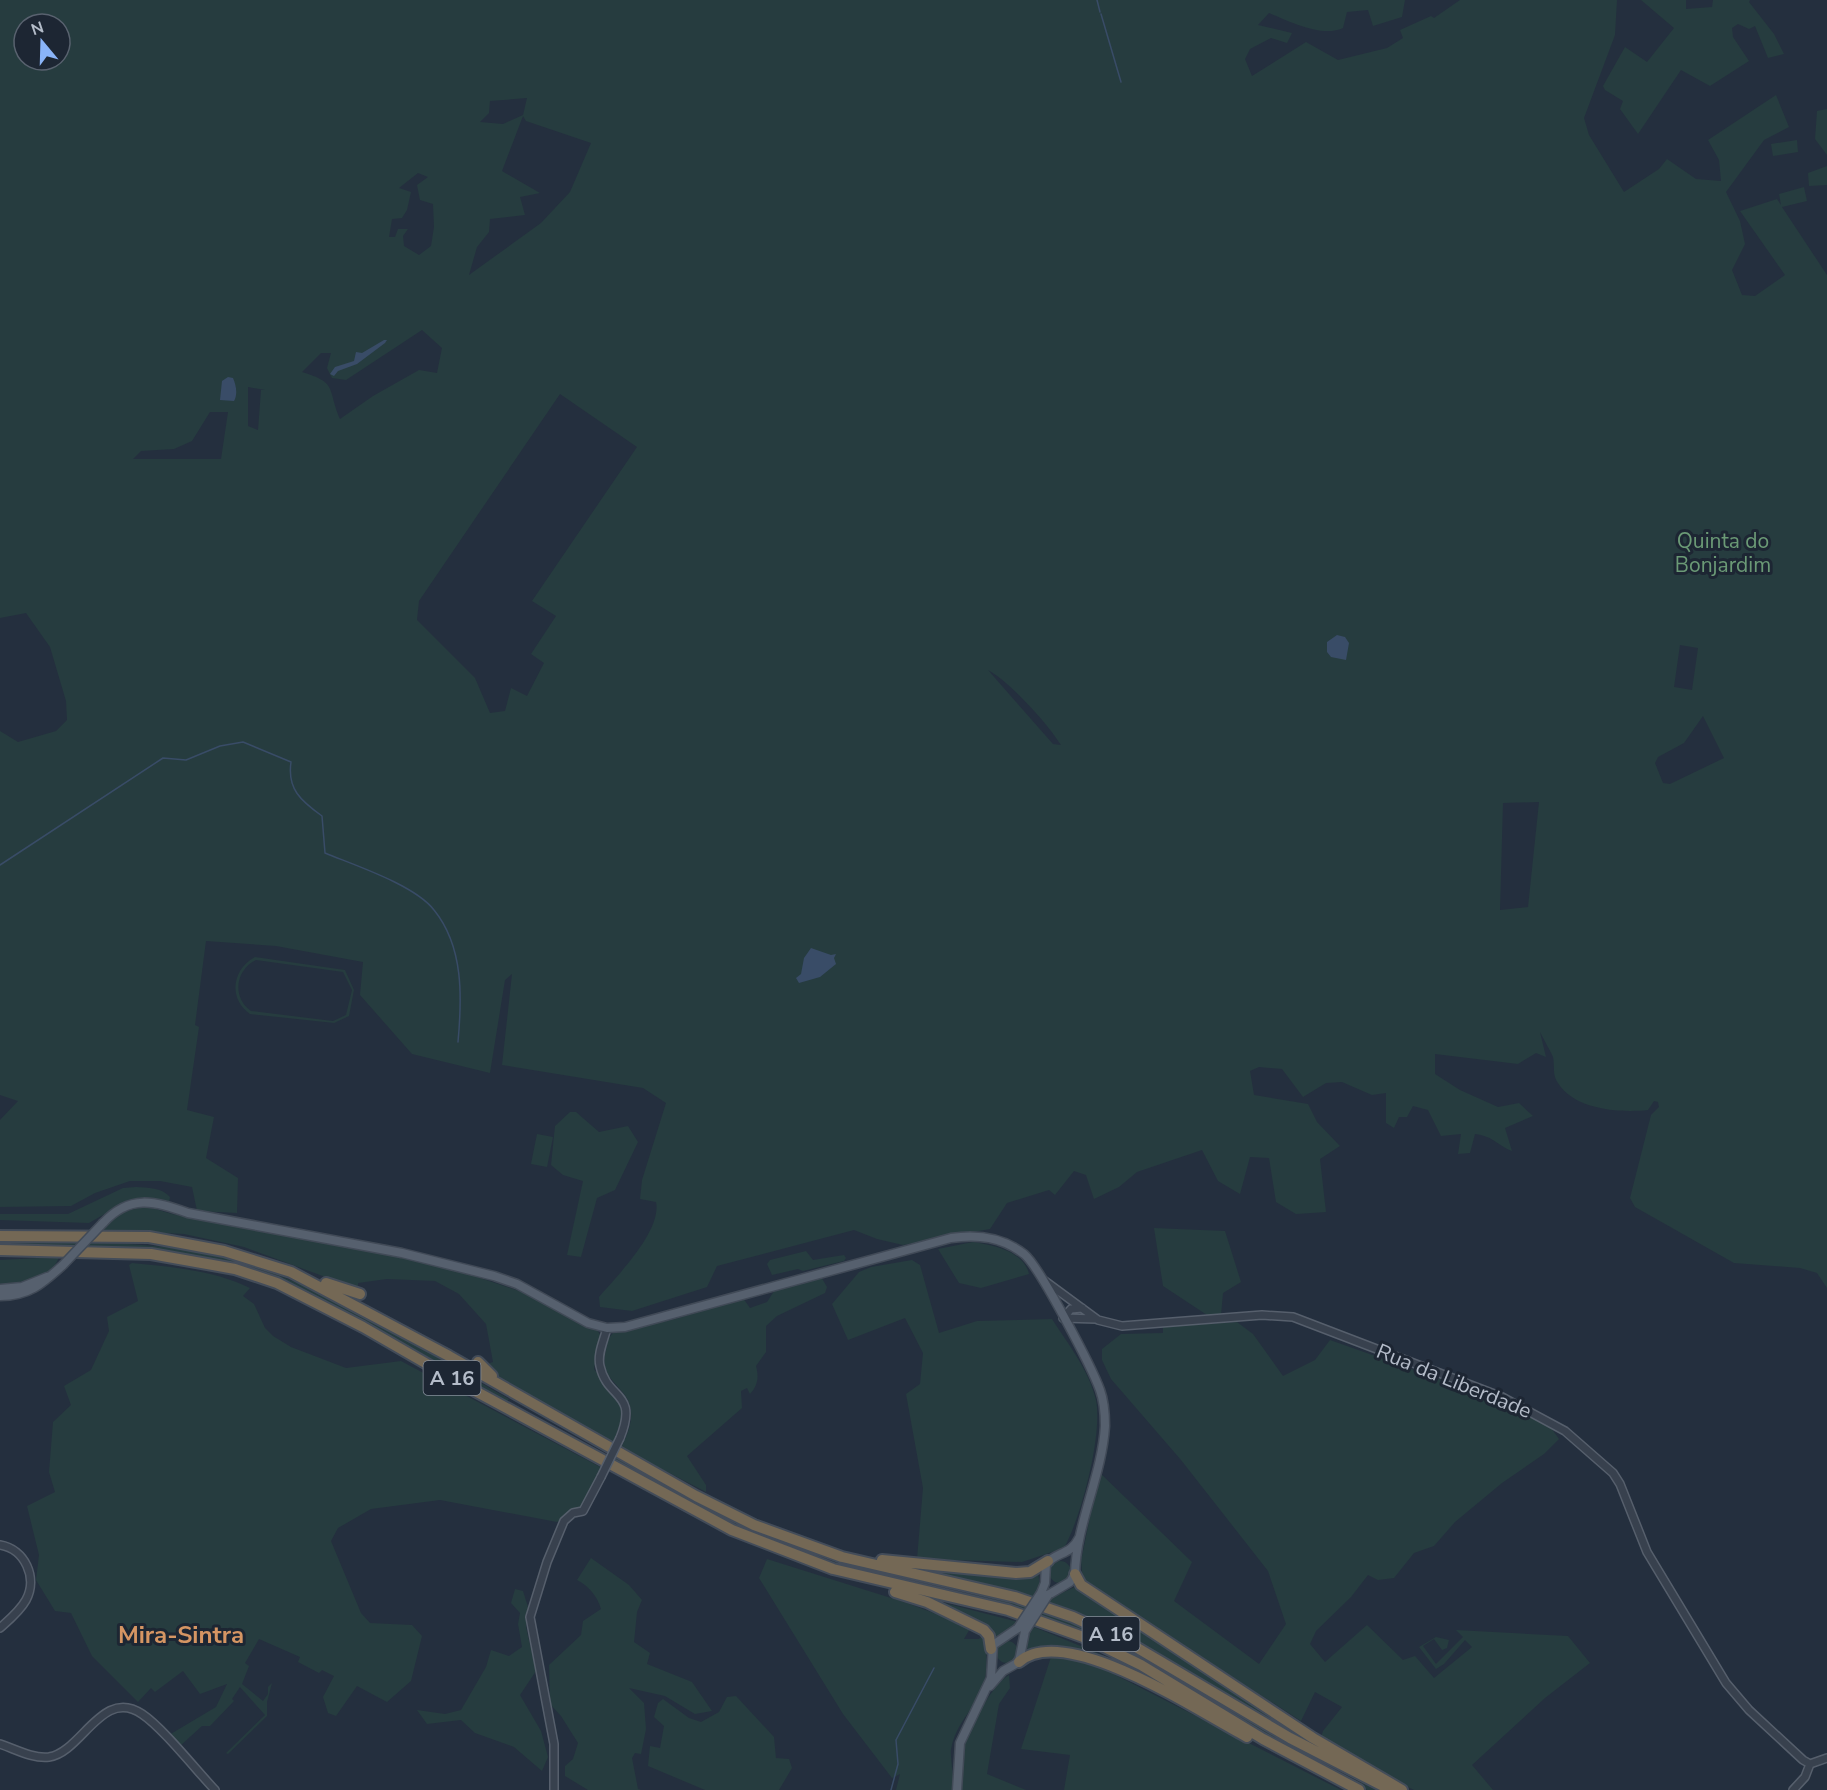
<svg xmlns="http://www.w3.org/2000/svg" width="1827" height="1790" font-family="'Nunito Sans',sans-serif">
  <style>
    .green { fill: #263c3f; fill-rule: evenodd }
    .water { fill: #394c67 }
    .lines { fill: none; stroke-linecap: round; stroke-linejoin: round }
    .stream { stroke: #394c67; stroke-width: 1.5 }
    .minor-casing { stroke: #565f6c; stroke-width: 10 }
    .major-casing { stroke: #414a57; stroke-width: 11 }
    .highway-casing { stroke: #434c59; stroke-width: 14 }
    .minor { stroke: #38414e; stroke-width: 7 }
    .major { stroke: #56606e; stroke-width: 8 }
    .highway { stroke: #746855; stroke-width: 10 }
    .minor-bridge-casing { stroke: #565f6c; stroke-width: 10; stroke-linecap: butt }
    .major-bridge-casing { stroke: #414a57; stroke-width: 11; stroke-linecap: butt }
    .minor-bridge { stroke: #38414e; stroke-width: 7 }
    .major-bridge { stroke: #56606e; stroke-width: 8 }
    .labels { text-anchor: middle; stroke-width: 6; stroke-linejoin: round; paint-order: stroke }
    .shield { fill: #1d2633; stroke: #878f9c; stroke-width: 1.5 }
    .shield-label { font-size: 20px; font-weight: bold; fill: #b4bcc9 }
    .park-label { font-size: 21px; fill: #6b9a76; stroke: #1d2633 }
    .street-label { font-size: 21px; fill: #b4bcc9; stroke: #1d2633 }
    .quarter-label { font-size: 24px; font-weight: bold; fill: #d59563; stroke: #1d2633 }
  </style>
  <rect width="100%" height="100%" fill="#242f3e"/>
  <path class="green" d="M0 0H1405L1402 17 1373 26 1368 10 1347 12 1343 28C1322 38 1289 21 1269 13L1258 25 1292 33 1287 43 1271 38 1250 49 1245 59 1252 76 1306 42 1338 60 1387 48 1403 38 1400 30 1431 16 1434 18 1460 0H1617L1615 35 1584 118 1589 135 1624 192 1659 169 1667 159 1696 179 1721 181 1719 160 1708 140 1776 95 1789 127 1764 140 1726 192 1740 221 1745 244 1732 270 1742 295 1755 296 1785 275 1740 211 1777 199 1781 205 1779 194 1804 187 1807 201 1782 207 1827 275V1288L1817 1273 1800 1268 1734 1263 1635 1207 1630 1198 1651 1115 1659 1107 1658 1102 1654 1101 1648 1110C1620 1113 1575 1110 1558 1083 1552 1075 1555 1066 1553 1057 1551 1052 1543 1038 1540 1032L1546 1057 1536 1053 1518 1064 1435 1054V1074L1460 1090 1498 1107 1519 1103 1533 1116 1505 1128 1512 1151C1495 1144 1495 1137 1475 1134L1470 1153 1458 1154 1461 1134 1441 1136 1428 1110 1413 1106 1407 1117H1399L1394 1128 1386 1123V1093L1372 1095 1342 1082 1326 1083 1303 1097 1282 1069 1259 1067 1250 1071 1254 1095 1308 1104 1317 1122 1340 1146 1320 1159 1326 1212 1296 1214 1276 1202 1269 1158 1250 1157 1240 1194 1218 1181 1202 1150 1137 1172 1119 1187 1094 1199 1086 1175 1074 1171 1055 1195 1049 1190 1007 1203 990 1229 903 1245 877 1239 854 1230 717 1266 707 1287 632 1311 600 1307 599 1297C617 1276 662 1231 656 1202L640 1199 642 1180 666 1103 643 1088 502 1065 512 974 505 980 490 1073 412 1054 360 995 363 962 276 946 206 941 195 1025 199 1027 187 1110 214 1117 206 1158 238 1178 237 1213 197 1211 192 1187 160 1181H130L95 1193 71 1206 0 1207V1120L18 1101 0 1095V731L18 742 56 731 67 720 66 701 50 647 26 613 0 618ZM24 24H60V60H24ZM527 98 523 115 503 124 480 122 489 113 490 101ZM523 116 526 121 591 143 570 192 541 223 469 275 477 247 489 232 490 219 525 215 520 197 540 193 502 171ZM418 173 428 177 417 185 420 200 433 204 434 227 431 246 419 255 404 246 403 236 408 229H398L395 237H389L392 219 402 218 407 210 411 192 399 188ZM422 330 442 348 437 373 419 370 373 396 340 419C327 388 338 383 302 372L321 353H331L327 368 332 378 346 380ZM248 387 265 390H261L258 430 248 426ZM560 394 637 447 532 601 556 616 531 654 544 663 527 696 511 688 505 711 490 713 475 678 417 620 419 601ZM210 412H228L221 459H133L141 451 174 449 192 441ZM1680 645 1698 648 1692 690 1674 687ZM988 670C1010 682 1048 724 1061 745L1053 744ZM1703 716 1724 758 1670 784 1663 783 1655 763 1658 757 1684 743ZM1539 802 1528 907 1500 910 1503 803Z
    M1641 0H1686V9L1712 7 1713 0H1750L1749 2 1774 34 1784 54 1768 58 1755 26 1749 29 1738 24 1732 28 1733 37 1749 61 1710 86 1681 70 1638 134 1620 109 1623 101 1605 90 1603 86 1625 47 1647 62 1674 28Z
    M1827 109V155L1815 139 1817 111Z
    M1797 140 1798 152 1773 156 1771 144Z
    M1827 166V185L1809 186 1808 173Z
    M255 957 345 970 354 990 349 1016 334 1023 250 1014C228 999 232 969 255 957ZM256 960 343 972 352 990 346 1015 333 1021 251 1011C232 998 235 970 256 960Z
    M570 1112H576L599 1132 628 1126 638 1142 615 1190 597 1198 581 1257 567 1255 583 1181 563 1175 551 1165 555 1126Z
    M537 1134 553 1137 547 1167 531 1164Z
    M136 1187C148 1188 161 1187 170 1197L169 1202 122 1204 89 1223 0 1220V1214H68L123 1188Z
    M149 1207 172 1214 366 1249 451 1268 519 1291 597 1330 601 1336 594 1369 615 1396 624 1412 613 1444 490 1371 484 1365 493 1362 486 1324 459 1294 435 1281 387 1279 358 1283V1289L244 1247 184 1234 104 1230C112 1212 131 1209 149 1207Z
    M1154 1228 1225 1231 1241 1282 1223 1293 1221 1315H1207L1163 1286Z
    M0 1242H78L74 1247H0Z
    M973 1242C993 1245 1024 1251 1029 1274L981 1288 959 1283 938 1249Z
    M90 1243C137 1243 183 1247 229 1259 325 1284 423 1351 509 1399L507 1402C421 1355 324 1291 230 1264 183 1251 135 1248 86 1246Z
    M806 1251 813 1260 844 1255 846 1258 844 1261 803 1271 798 1269 772 1275 767 1264 770 1260Z
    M59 1257C51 1281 22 1282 0 1284V1260Z
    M912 1260 920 1265 939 1333 977 1321 1052 1319C1068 1344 1089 1370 1096 1400 1103 1434 1081 1518 1064 1548L1022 1562 917 1559 923 1488 906 1394 920 1384 923 1353 905 1318 848 1340 832 1304 859 1272 871 1267Z
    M132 1263C172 1267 213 1270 250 1288L243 1296 254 1304 265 1328 273 1336 291 1347 346 1368 401 1361 602 1468 581 1506 557 1522 440 1500 371 1509 338 1528 331 1541 361 1613 370 1623 412 1625 422 1636 411 1681 387 1702 357 1686 336 1716 328 1713 323 1697 334 1676 322 1670 319 1673 298 1662 300 1657 259 1639 245 1663 249 1666 242 1684 263 1701 268 1694V1687L272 1683 267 1702V1716L228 1754 226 1753 265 1715 240 1687 232 1699 234 1701 210 1726H202L180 1746 169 1735 216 1707 227 1684 200 1694 183 1671 155 1692 151 1688 138 1702 92 1656 71 1613 55 1611 36 1580 39 1555 27 1506 55 1492 49 1472 53 1422 71 1405 64 1386 91 1370 109 1331 107 1317 138 1301 129 1265Z
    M820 1275 827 1287 825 1293 777 1316 766 1326V1352L756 1366C759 1377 758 1385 750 1394L747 1388 741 1391 742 1408 687 1456 706 1485V1492L621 1448C626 1437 632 1425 631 1412 630 1386 597 1382 606 1350 607 1343 608 1338 613 1333L675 1319 743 1298 750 1308 767 1302 776 1288Z
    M1237 1322 1253 1334 1283 1376 1315 1360 1330 1340 1443 1380 1549 1425 1559 1439 1544 1454 1502 1483 1455 1522 1434 1546 1414 1553 1394 1578 1378 1580 1368 1575 1351 1597 1316 1631 1310 1644 1325 1662 1367 1625 1403 1660 1415 1656 1434 1678 1472 1647 1465 1640 1444 1664 1436 1669 1419 1647 1436 1637 1449 1640 1447 1648 1442 1650 1434 1639 1423 1646 1436 1664 1463 1637 1456 1630 1568 1636 1590 1663 1545 1698 1472 1765 1493 1790H1414L1374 1771 1320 1740 1323 1731 1342 1707 1315 1692 1301 1721 1083 1581 1081 1561 1099 1472 1192 1562 1174 1601 1259 1664 1286 1624 1268 1571 1181 1460 1111 1379 1102 1360V1349L1121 1334 1163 1333V1327Z
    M616 1458C672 1489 727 1521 786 1545 863 1576 948 1588 1028 1606L1025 1611 868 1575 762 1540 614 1463Z
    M591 1558 629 1585 642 1600 637 1612 634 1642 650 1653 647 1664 692 1682 712 1711 695 1714 665 1696 629 1688 644 1703 646 1729 641 1754 635 1753 632 1758 638 1789 641 1790H588L565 1776V1766L573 1759 578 1743 561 1716 550 1704 549 1665 581 1635 583 1621 601 1609C597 1596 589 1586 577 1580Z
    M767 1559 907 1603 971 1627 964 1639H979L983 1635C987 1642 985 1644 986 1651 991 1705 959 1709 951 1749 950 1755 954 1781 954 1790H896L900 1774 892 1778 843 1714 759 1578Z
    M1049 1572a11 11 0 1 1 22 0a11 11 0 1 1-22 0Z
    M919 1569 1023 1576 1038 1572 1040 1586 1034 1597Z
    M1077 1586 1301 1736 1302 1739 1127 1636 1097 1621 1050 1602 1053 1597Z
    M515 1589 523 1591 528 1607 526 1627 536 1671 520 1695 541 1731 548 1757 542 1771 514 1747 475 1733 461 1720 427 1724 417 1710 445 1714 461 1710 486 1667 491 1650 509 1656 522 1647 518 1624 520 1613 511 1603Z
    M933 1600 1018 1622 1009 1633 1001 1634 994 1638Z
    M1043 1613C1163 1652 1262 1738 1376 1790H1367L1330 1772 1040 1617Z
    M1034 1627 1105 1656 1180 1698 1110 1662 1028 1653 1026 1639Z
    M996 1652a11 11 0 1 1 22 0a11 11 0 1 1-22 0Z
    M1051 1657 1092 1663 1341 1790H1064L1070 1755 1021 1749Z
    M1009 1675 1010 1688 999 1704 987 1774 1026 1790H962C962 1775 960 1757 965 1742 971 1724 993 1684 1009 1675Z
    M736 1696 774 1737 776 1758 789 1759 792 1768 779 1790H705L648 1766 650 1746 660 1748 664 1726 654 1717 658 1703 663 1699 689 1718 701 1722 719 1712 727 1697Z"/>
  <path class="water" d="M384 340H387L385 343 357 364 338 371 334 376 330 374 335 367 354 361 356 352 362 353Z
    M228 377 233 378C236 385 238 394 234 401L220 400 222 381Z
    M1337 635 1345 637 1349 643 1346 660 1331 657 1327 652V642Z
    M811 948 831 955 836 954 834 958 836 964 820 977 799 983 796 978 801 974 804 958Z"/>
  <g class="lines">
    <path class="stream" d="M1097 0 1100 12
      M1101 14 1121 82
      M0 865 163 758 186 760 220 746 243 742 291 762C287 789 301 801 322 816L325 853C354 865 415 885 434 910 464 947 462 998 458 1042
      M891 1790 898 1764 896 1740 934 1668"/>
    <g class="minor-casing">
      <path id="minor" d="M1045 1281 1098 1320 1122 1326 1262 1315 1293 1317 1502 1397 1565 1431 1613 1473 1620 1484 1647 1552 1726 1683 1749 1710 1803 1760 1810 1764 1827 1758
        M1063 1318 1096 1319
        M1063 1318 1071 1309 1082 1308
        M607 1328C604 1340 597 1354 600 1366 607 1400 639 1391 620 1438
        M0 1545C25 1549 38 1578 26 1600 20 1611 9 1620 0 1628
        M0 1744C15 1749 33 1759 49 1757 82 1752 102 1687 142 1714 163 1728 196 1770 215 1790
        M554 1790V1744L530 1617 547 1562 564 1521 573 1513 583 1511 601 1477
        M1793 1790 1805 1777 1810 1764"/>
    </g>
    <g class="major-casing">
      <path id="major" d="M103 1223C130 1194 154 1201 188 1213L402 1253 494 1276 517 1284 588 1323 607 1328 625 1327 951 1238C978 1234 1002 1237 1024 1254 1040 1267 1092 1368 1100 1390 1104 1401 1105 1414 1105 1426 1102 1476 1076 1524 1075 1574L1070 1582 1048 1595
        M0 1289 22 1287 47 1277
        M0 1296C29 1296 42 1284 63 1265
        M1041 1593 1045 1583 1046 1564C1056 1552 1071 1555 1079 1538
        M990 1686 1003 1671 1019 1662 1025 1631
        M957 1790 960 1743 991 1678 993 1645 1018 1628"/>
    </g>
    <g class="highway-casing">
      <path id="highway" d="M0 1236 149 1237 224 1251 291 1272 449 1356 696 1496 754 1525 842 1557 1015 1597 1073 1617 1129 1643 1290 1738 1391 1790
        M0 1250 151 1254 235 1269 277 1283 363 1327 453 1379 732 1530 833 1569 1008 1610 1086 1638 1141 1665 1263 1739 1359 1790
        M326 1283 360 1294
        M478 1362 492 1376
        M882 1560 1016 1573 1030 1572 1048 1561
        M1075 1574 1081 1585 1313 1738 1402 1790
        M895 1592 927 1602 984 1630 989 1636 991 1649
        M1019 1662C1065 1621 1201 1713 1247 1737"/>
    </g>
    <use href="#minor" class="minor"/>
    <use href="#major" class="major"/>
    <use href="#highway" class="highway"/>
    <g class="minor-bridge-casing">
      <path id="minor-bridge" d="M601 1477 620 1438"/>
    </g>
    <g class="major-bridge-casing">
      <path id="major-bridge" d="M63 1265 103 1223
        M1018 1628 1041 1593
        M1025 1631 1048 1595"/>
    </g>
    <use href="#minor-bridge" class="minor-bridge"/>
    <use href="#major-bridge" class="major-bridge"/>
  </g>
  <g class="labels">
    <g class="shield">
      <rect x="423.5" y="1361" width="57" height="34" rx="4.5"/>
      <rect x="1082.5" y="1617" width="57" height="34" rx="4.5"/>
    </g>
    <g class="shield-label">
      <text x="452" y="1385">A 16</text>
      <text x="1111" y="1641">A 16</text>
    </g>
    <g class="park-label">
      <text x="1723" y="548">Quinta do<tspan x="1723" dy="24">Bonjardim</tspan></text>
    </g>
    <g class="street-label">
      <text transform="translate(1454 1381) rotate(22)" y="7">Rua da Liberdade</text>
    </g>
    <g class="quarter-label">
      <text x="181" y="1643">Mira-Sintra</text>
    </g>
  </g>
  <g transform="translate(42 42) rotate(341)"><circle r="28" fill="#1d2633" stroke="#59626f" stroke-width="1.5"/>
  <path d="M0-4.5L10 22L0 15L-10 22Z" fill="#8ab4f8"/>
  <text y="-9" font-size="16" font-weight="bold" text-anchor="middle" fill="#b4bcc9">N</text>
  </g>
</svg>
